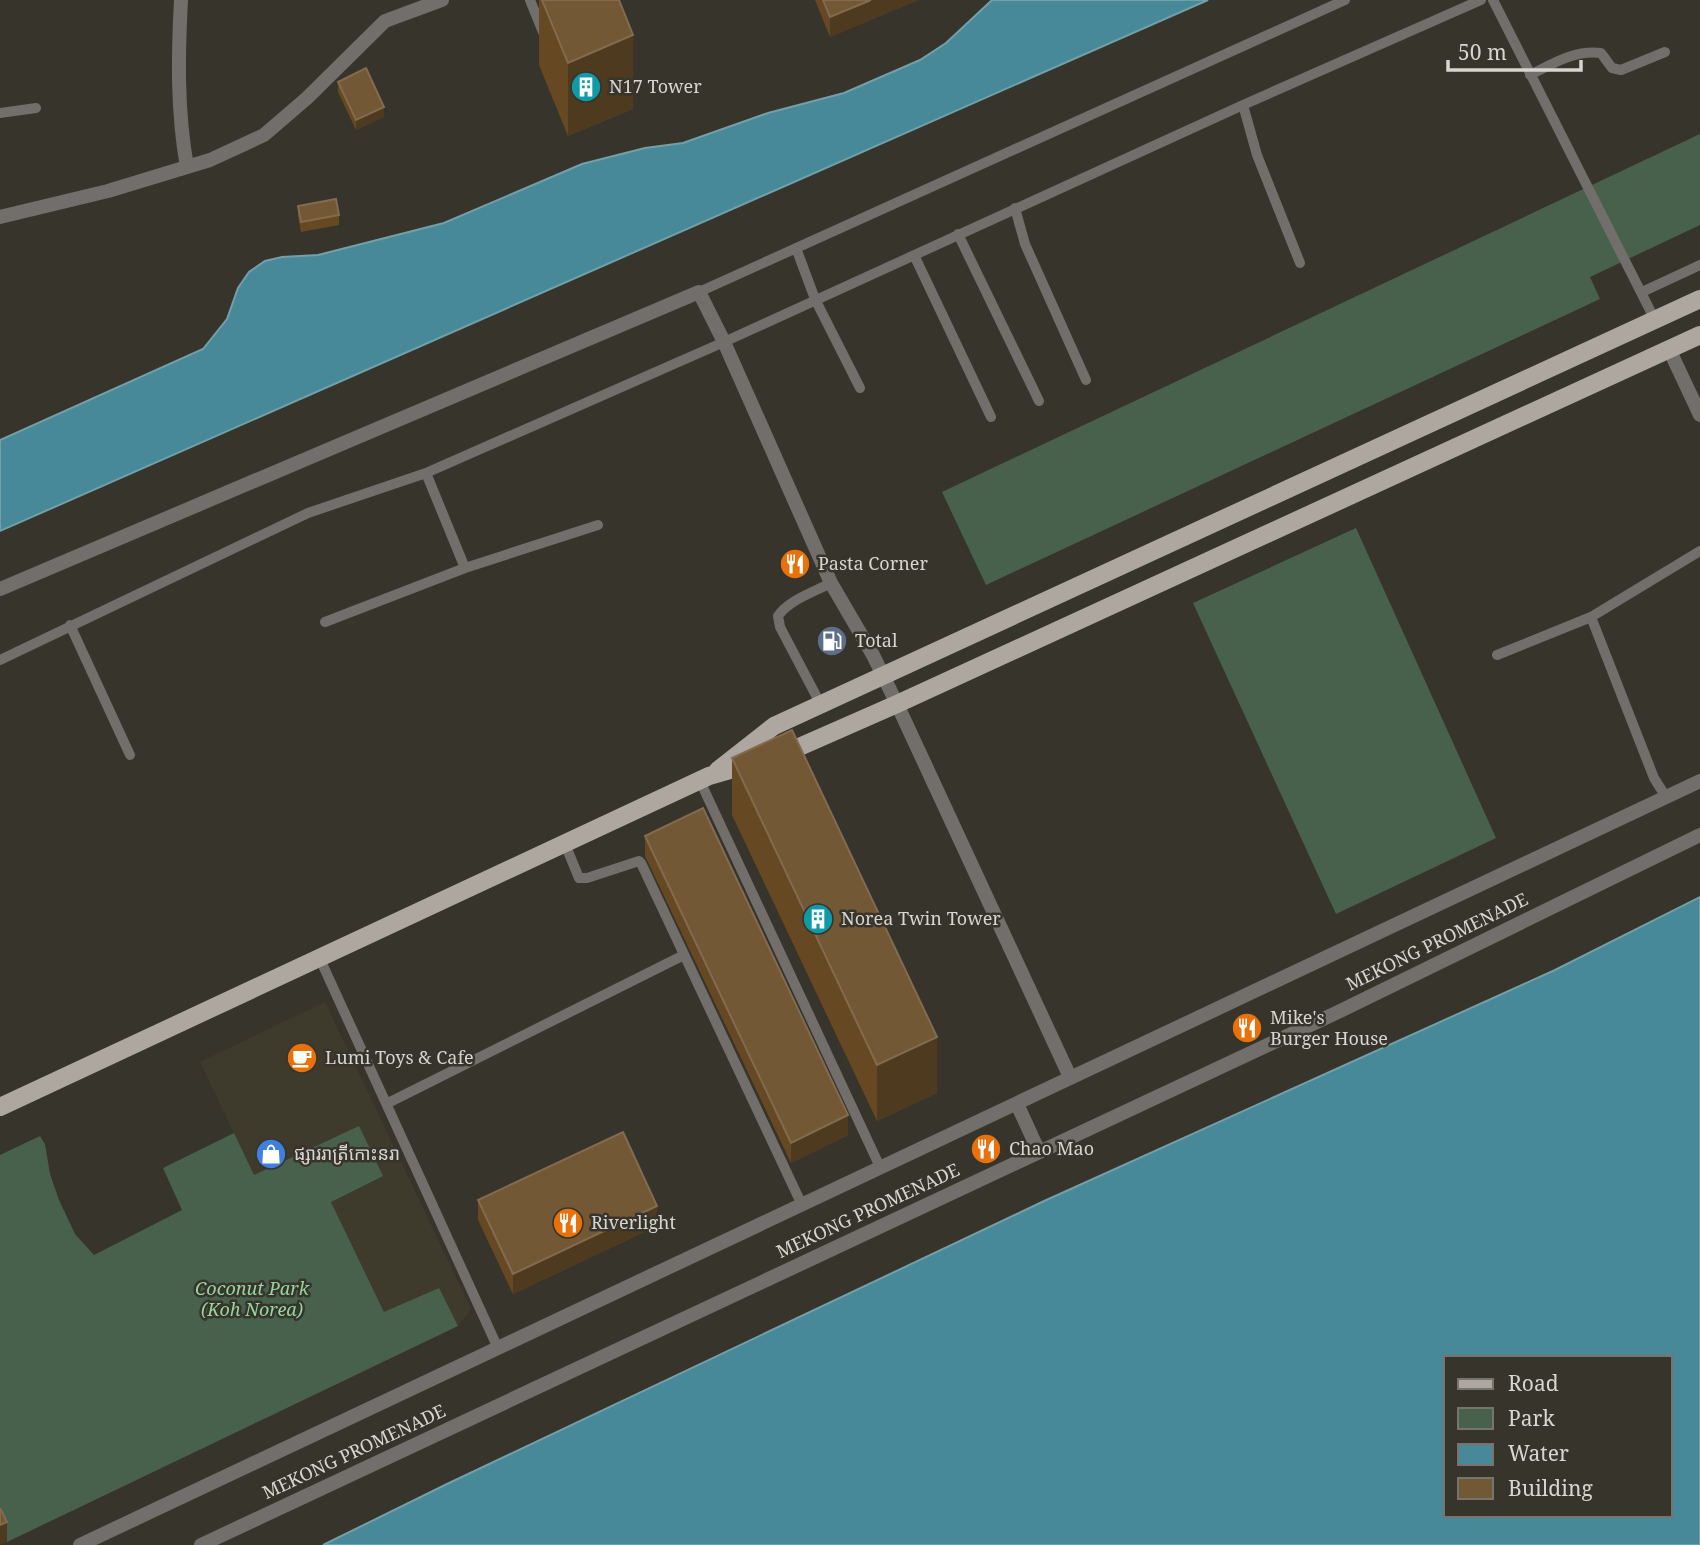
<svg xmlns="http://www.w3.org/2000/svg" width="1700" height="1545" font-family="'Noto Serif','Noto Sans Khmer',serif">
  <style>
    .built { fill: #3f3b2c }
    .green { fill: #48614c }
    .water { fill: #478998; stroke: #72a0a9; stroke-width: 2; fill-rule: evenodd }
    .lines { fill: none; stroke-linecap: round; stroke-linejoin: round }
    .service { stroke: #716e6b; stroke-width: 10 }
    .pedestrian { stroke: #716e6b; stroke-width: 14 }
    .minor { stroke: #716e6b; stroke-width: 14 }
    .tertiary { stroke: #716e6b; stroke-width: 14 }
    .primary { stroke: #ada7a0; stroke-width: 18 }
    .wall { fill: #664923 }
    .shaded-wall { fill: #4e3a1f }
    .building { fill: #735836; stroke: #826b4e; stroke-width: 2 }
    .labels { text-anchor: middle; stroke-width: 5; stroke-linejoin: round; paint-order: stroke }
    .poi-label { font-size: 18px; fill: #d7d5d0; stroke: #37342c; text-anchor: start }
    .street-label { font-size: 18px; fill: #d7d5d0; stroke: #37342c }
    .park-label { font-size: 18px; font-style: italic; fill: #95d69f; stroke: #37342c }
  </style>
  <rect width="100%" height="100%" fill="#37342c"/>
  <path class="built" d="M325 1002 471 1309 458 1326 439 1288 385 1313 331 1202 359 1127 254 1175 200 1062Z"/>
  <path class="green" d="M1700 134V225L1590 277 1600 299 986 585 942 492Z
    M1356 528 1496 838 1336 914 1193 603Z
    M359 1126 383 1176 331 1202 384 1312 439 1288 458 1326 7 1542 0 1528V1155L40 1136 45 1144 50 1174 59 1200 75 1234 94 1255 182 1210 163 1168 234 1133 254 1175Z"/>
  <path class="water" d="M992 0H1208L0 531V440L203 349 227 319 238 288 249 272 265 261 282 257 318 255 444 223 582 164 645 148 683 143 768 113 844 93 920 60 946 43Z
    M1700 897V1545H323L447 1484 1042 1202 1555 970ZM1446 1358H1670V1515H1446Z"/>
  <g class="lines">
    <path class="service" d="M530 0 543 32
      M1493 0 1655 320
      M1530 75C1554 63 1574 50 1601 53L1612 68 1621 70 1665 52
      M1243 105 1257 155 1300 263
      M0 113 36 108
      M1015 208 1025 244 1086 380
      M958 234 1039 401
      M796 248 815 299 860 388
      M914 255 991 417
      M699 292 1345 0
      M1642 292 1700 265
      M426 473 465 568 598 525
      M1591 617 1654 778 1666 797
      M325 622 465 568
      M70 625 130 755
      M1497 655 1591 617 1700 551
      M0 660 308 513 426 473 724 342 1243 105 1481 0
      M821 705 780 627 778 616C789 600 814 592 831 583
      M700 781 880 1167
      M565 844 579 878H587L639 861 641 863 802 1205
      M320 959 497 1346
      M388 1103 684 955"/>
    <path class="pedestrian" d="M1017 1104 1039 1152
      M201 1545 1336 1013 1700 835"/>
    <path class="minor" d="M181 0C178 56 177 111 187 167
      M1669 349 1700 415
      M0 589 699 292 724 342 831 583 873 655 897 704 1070 1077
      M80 1545 1700 781"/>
    <path class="tertiary" d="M0 217 108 191 210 160 264 135 307 98 385 21 442 0"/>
    <path class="primary" d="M781 755 897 704 1700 335
      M718 770 774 726 1700 299
      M0 1107 709 776 754 763"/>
  </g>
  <path class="wall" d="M539 0H619L633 109 568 136 539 65Z
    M815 0H918L830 37Z
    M338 82 384 117 356 130 338 92Z
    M298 206 339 215V225L301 232 298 216Z
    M732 758 937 1093 877 1121 732 815Z
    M645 836 848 1135 791 1163 645 856Z
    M478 1200 657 1226 513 1294 478 1220Z"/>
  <path class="shaded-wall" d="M871 0H918L830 37V17Z
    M633 35V109L568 136V63Z
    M384 107V117L356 130V120Z
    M937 1037V1093L877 1121V1065Z
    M848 1115V1135L791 1163V1143Z
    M657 1206V1226L513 1294V1274Z
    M7 1522V1542L0 1545V1525Z"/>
  <path class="building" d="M542 0H619L633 35 568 63Z
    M823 0H871L830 17Z
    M366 68 384 107 356 120 338 82Z
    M336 199 339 215 301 222 298 206Z
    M792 730 937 1037 877 1065 732 758Z
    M703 808 848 1115 791 1143 645 836Z
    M623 1132 657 1206 513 1274 478 1200Z
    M0 1508 7 1522 0 1525Z"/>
  <defs>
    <g id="building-disc" transform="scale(1.575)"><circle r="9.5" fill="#0f9aa8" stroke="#37342c"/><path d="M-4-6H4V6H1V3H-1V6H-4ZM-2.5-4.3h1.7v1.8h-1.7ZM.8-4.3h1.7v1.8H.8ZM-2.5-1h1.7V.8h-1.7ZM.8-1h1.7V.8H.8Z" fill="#fff"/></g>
    <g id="restaurant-disc" transform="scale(1.575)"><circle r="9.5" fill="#e8710a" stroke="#37342c"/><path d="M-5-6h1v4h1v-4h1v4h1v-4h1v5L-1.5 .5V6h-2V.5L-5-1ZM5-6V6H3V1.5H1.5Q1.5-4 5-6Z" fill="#fff"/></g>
    <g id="fuel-disc" transform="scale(1.575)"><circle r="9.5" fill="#5c6f8a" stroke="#37342c"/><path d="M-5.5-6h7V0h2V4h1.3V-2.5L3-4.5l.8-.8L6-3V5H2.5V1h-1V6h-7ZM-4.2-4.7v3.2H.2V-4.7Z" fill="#fff"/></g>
    <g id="cafe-disc" transform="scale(1.575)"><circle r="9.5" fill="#e8710a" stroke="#37342c"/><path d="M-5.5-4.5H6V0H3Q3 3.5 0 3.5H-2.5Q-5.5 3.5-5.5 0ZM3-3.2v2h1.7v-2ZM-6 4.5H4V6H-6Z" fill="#fff"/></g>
    <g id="shop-disc" transform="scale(1.575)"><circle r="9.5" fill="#3f7fe0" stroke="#37342c"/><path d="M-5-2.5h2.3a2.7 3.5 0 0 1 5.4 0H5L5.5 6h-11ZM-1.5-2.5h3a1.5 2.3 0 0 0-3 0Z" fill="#fff"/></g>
  </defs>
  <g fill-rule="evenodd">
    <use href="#building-disc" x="586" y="87"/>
    <use href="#restaurant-disc" x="795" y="564"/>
    <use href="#fuel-disc" x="832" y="641"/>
    <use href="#building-disc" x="818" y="919"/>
    <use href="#restaurant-disc" x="1247" y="1028"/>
    <use href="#cafe-disc" x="302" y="1058"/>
    <use href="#restaurant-disc" x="986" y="1149"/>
    <use href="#shop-disc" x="271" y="1154"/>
    <use href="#restaurant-disc" x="568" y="1223"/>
  </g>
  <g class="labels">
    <g class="poi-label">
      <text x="609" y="93">N17 Tower</text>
      <text x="818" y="570">Pasta Corner</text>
      <text x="855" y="647">Total</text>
      <text x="841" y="925">Norea Twin Tower</text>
      <text x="1270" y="1024">Mike's<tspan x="1270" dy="21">Burger House</tspan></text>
      <text x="325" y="1064">Lumi Toys &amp; Cafe</text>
      <text x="1009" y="1155">Chao Mao</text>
      <text x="294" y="1160">ផ្សាររាត្រីកោះនរា</text>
      <text x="591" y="1229">Riverlight</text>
    </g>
    <g class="street-label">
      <text transform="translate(1437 942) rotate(-26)" y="6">MEKONG PROMENADE</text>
      <text transform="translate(868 1211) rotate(-25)" y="6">MEKONG PROMENADE</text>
      <text transform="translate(354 1452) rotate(-25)" y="6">MEKONG PROMENADE</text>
    </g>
    <g class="park-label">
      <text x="252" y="1295">Coconut Park<tspan x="252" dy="21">(Koh Norea)</tspan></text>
    </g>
  </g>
  <rect x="1444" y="1356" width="228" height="161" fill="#37342c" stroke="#77746e" stroke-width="2"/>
  <rect x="1458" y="1379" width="35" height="10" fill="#ada7a0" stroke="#77746e" stroke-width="2"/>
  <text x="1508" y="1391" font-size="21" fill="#d7d5d0">Road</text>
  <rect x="1458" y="1408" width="35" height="21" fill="#48614c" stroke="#77746e" stroke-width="2"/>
  <text x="1508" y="1426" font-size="21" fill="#d7d5d0">Park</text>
  <rect x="1458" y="1444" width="35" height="21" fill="#478998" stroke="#77746e" stroke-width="2"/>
  <text x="1508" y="1461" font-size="21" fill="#d7d5d0">Water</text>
  <rect x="1458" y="1478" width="35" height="21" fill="#735836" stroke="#77746e" stroke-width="2"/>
  <text x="1508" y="1496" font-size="21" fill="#d7d5d0">Building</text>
  <path d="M1448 60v10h133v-10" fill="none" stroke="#d7d5d0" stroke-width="3.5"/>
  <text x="1458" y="60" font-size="21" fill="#d7d5d0" stroke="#37342c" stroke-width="5" paint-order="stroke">50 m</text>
</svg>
